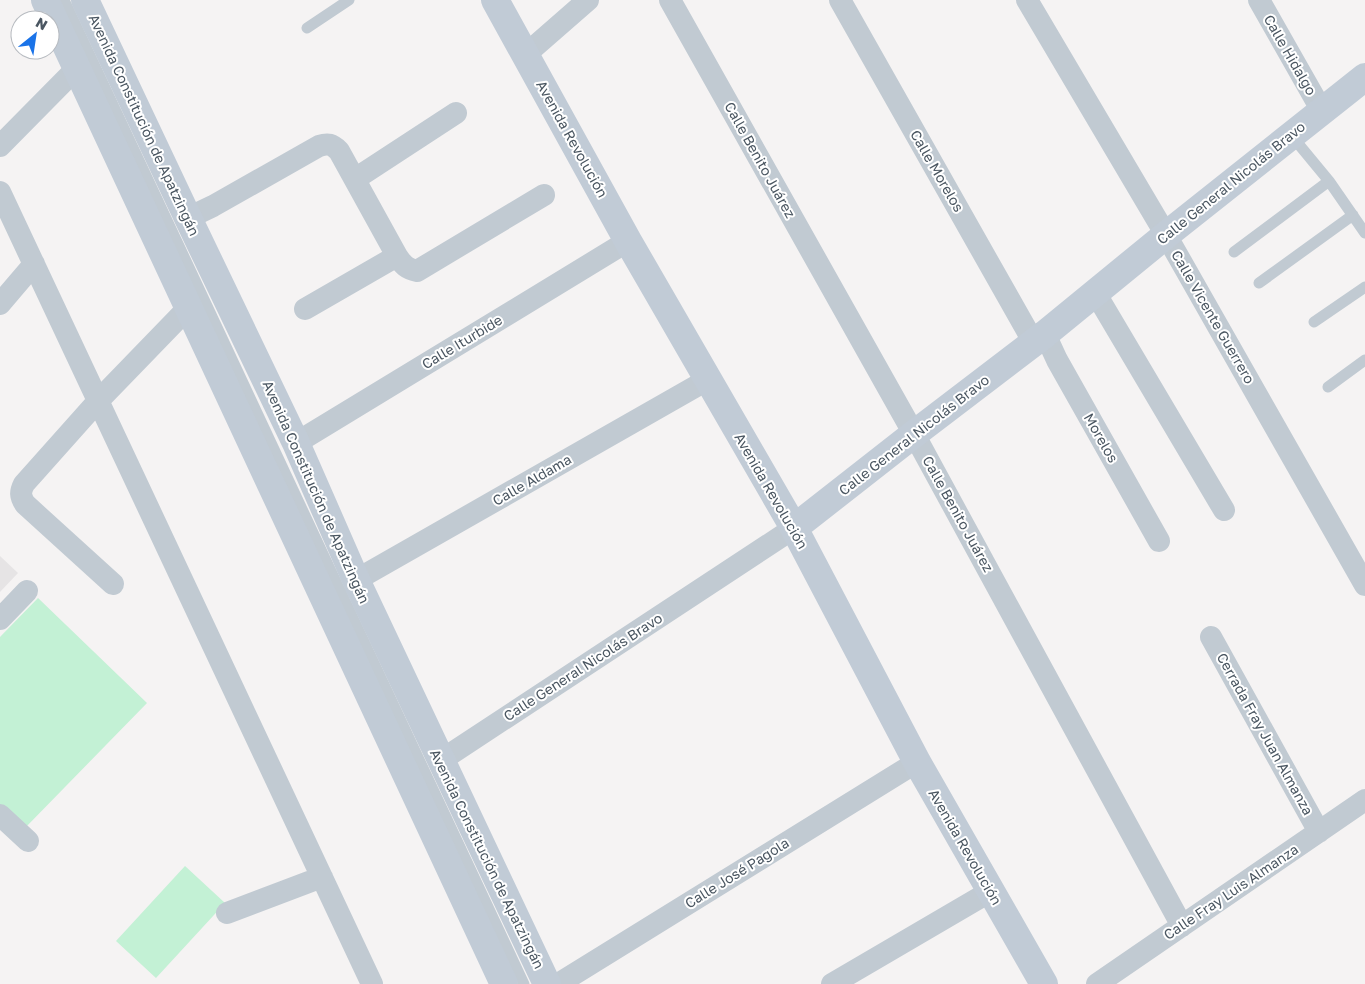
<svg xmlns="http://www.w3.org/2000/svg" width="1365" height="984" font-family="'Golos Text',sans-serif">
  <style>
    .education { fill: #e6e4e5 }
    .green { fill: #c3f1d5 }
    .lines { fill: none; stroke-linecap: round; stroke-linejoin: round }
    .lane { stroke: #c1cad2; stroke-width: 11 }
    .street { stroke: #c1cad2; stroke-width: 22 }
    .secondary { stroke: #c1cbd6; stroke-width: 28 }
    .labels { text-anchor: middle; stroke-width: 4; stroke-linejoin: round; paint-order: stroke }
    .street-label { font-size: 14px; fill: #4a5661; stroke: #fff }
  </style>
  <rect width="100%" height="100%" fill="#f5f3f3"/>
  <path class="education" d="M0 556 18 573 0 592Z"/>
  <path class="green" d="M38 598 147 703 24 829 0 805V637Z
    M185 866 225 903 156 978 116 941Z"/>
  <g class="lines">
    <path class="lane" d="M64 0 524 984
      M307 28 349 0
      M1291 135 1329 181 1365 233
      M1234 252 1329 181
      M1259 283 1353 215
      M1314 322 1365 287
      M1328 387 1365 360"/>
    <path class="street" d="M670 0 914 434 1182 926
      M840 0 1034 343
      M1027 0 1166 235 1365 585
      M1259 0 1322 111
      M525 55 588 0
      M0 146 77 68
      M355 179 456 113
      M0 192 372 984
      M188 218 213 206 319 146C328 143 332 144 339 151L397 256C403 265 407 269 417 271L544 195
      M1096 294 1224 510
      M0 304 34 264
      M305 309 397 256
      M1045 334 1057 360 1159 541
      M296 443 628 241
      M356 580 707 380
      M113 584 25 504C20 496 20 492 24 484L98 401 189 307
      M0 619 27 591
      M1211 637 1319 832
      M440 761 794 528
      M0 815 28 841
      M227 913 322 877
      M558 984 917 762
      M832 984 991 891
      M1097 984 1365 800"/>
    <path class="secondary" d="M45 0 504 984
      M85 0 188 218 296 443 356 580 547 984
      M495 0 628 241 794 528 917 762 1044 984
      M794 528 914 434 1045 334 1166 235 1365 77"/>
  </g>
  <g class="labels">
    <g class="street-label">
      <text transform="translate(1290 55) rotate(60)" y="5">Calle Hidalgo</text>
      <text transform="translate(144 125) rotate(65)" y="5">Avenida Constitución de Apatzingán</text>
      <text transform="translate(572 139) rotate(61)" y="5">Avenida Revolución</text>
      <text transform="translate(760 160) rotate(61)" y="5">Calle Benito Juárez</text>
      <text transform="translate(937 171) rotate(60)" y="5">Calle Morelos</text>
      <text transform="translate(1231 183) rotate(-39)" y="5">Calle General Nicolás Bravo</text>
      <text transform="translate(1213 317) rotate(60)" y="5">Calle Vicente Guerrero</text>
      <text transform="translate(462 342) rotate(-31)" y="5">Calle Iturbide</text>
      <text transform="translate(914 435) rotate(-38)" y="5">Calle General Nicolás Bravo</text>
      <text transform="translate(1101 438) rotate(60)" y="5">Morelos</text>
      <text transform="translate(532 480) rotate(-30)" y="5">Calle Aldama</text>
      <text transform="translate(771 491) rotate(60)" y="5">Avenida Revolución</text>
      <text transform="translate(316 492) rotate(66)" y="5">Avenida Constitución de Apatzingán</text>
      <text transform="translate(958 514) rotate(61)" y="5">Calle Benito Juárez</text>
      <text transform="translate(583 667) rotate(-33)" y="5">Calle General Nicolás Bravo</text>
      <text transform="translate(1265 734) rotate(61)" y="5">Cerrada Fray Juan Almanza</text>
      <text transform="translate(965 847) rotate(60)" y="5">Avenida Revolución</text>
      <text transform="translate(487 859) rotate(64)" y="5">Avenida Constitución de Apatzingán</text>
      <text transform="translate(737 873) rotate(-32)" y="5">Calle José Pagola</text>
      <text transform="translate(1231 892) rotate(-34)" y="5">Calle Fray Luis Almanza</text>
    </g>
  </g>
  <g transform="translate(35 35) rotate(30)"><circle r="24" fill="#ffffff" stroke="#b7bbc0"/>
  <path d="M0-4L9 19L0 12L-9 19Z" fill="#1a73e8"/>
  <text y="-8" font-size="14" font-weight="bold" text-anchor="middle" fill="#4a5661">N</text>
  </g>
</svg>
